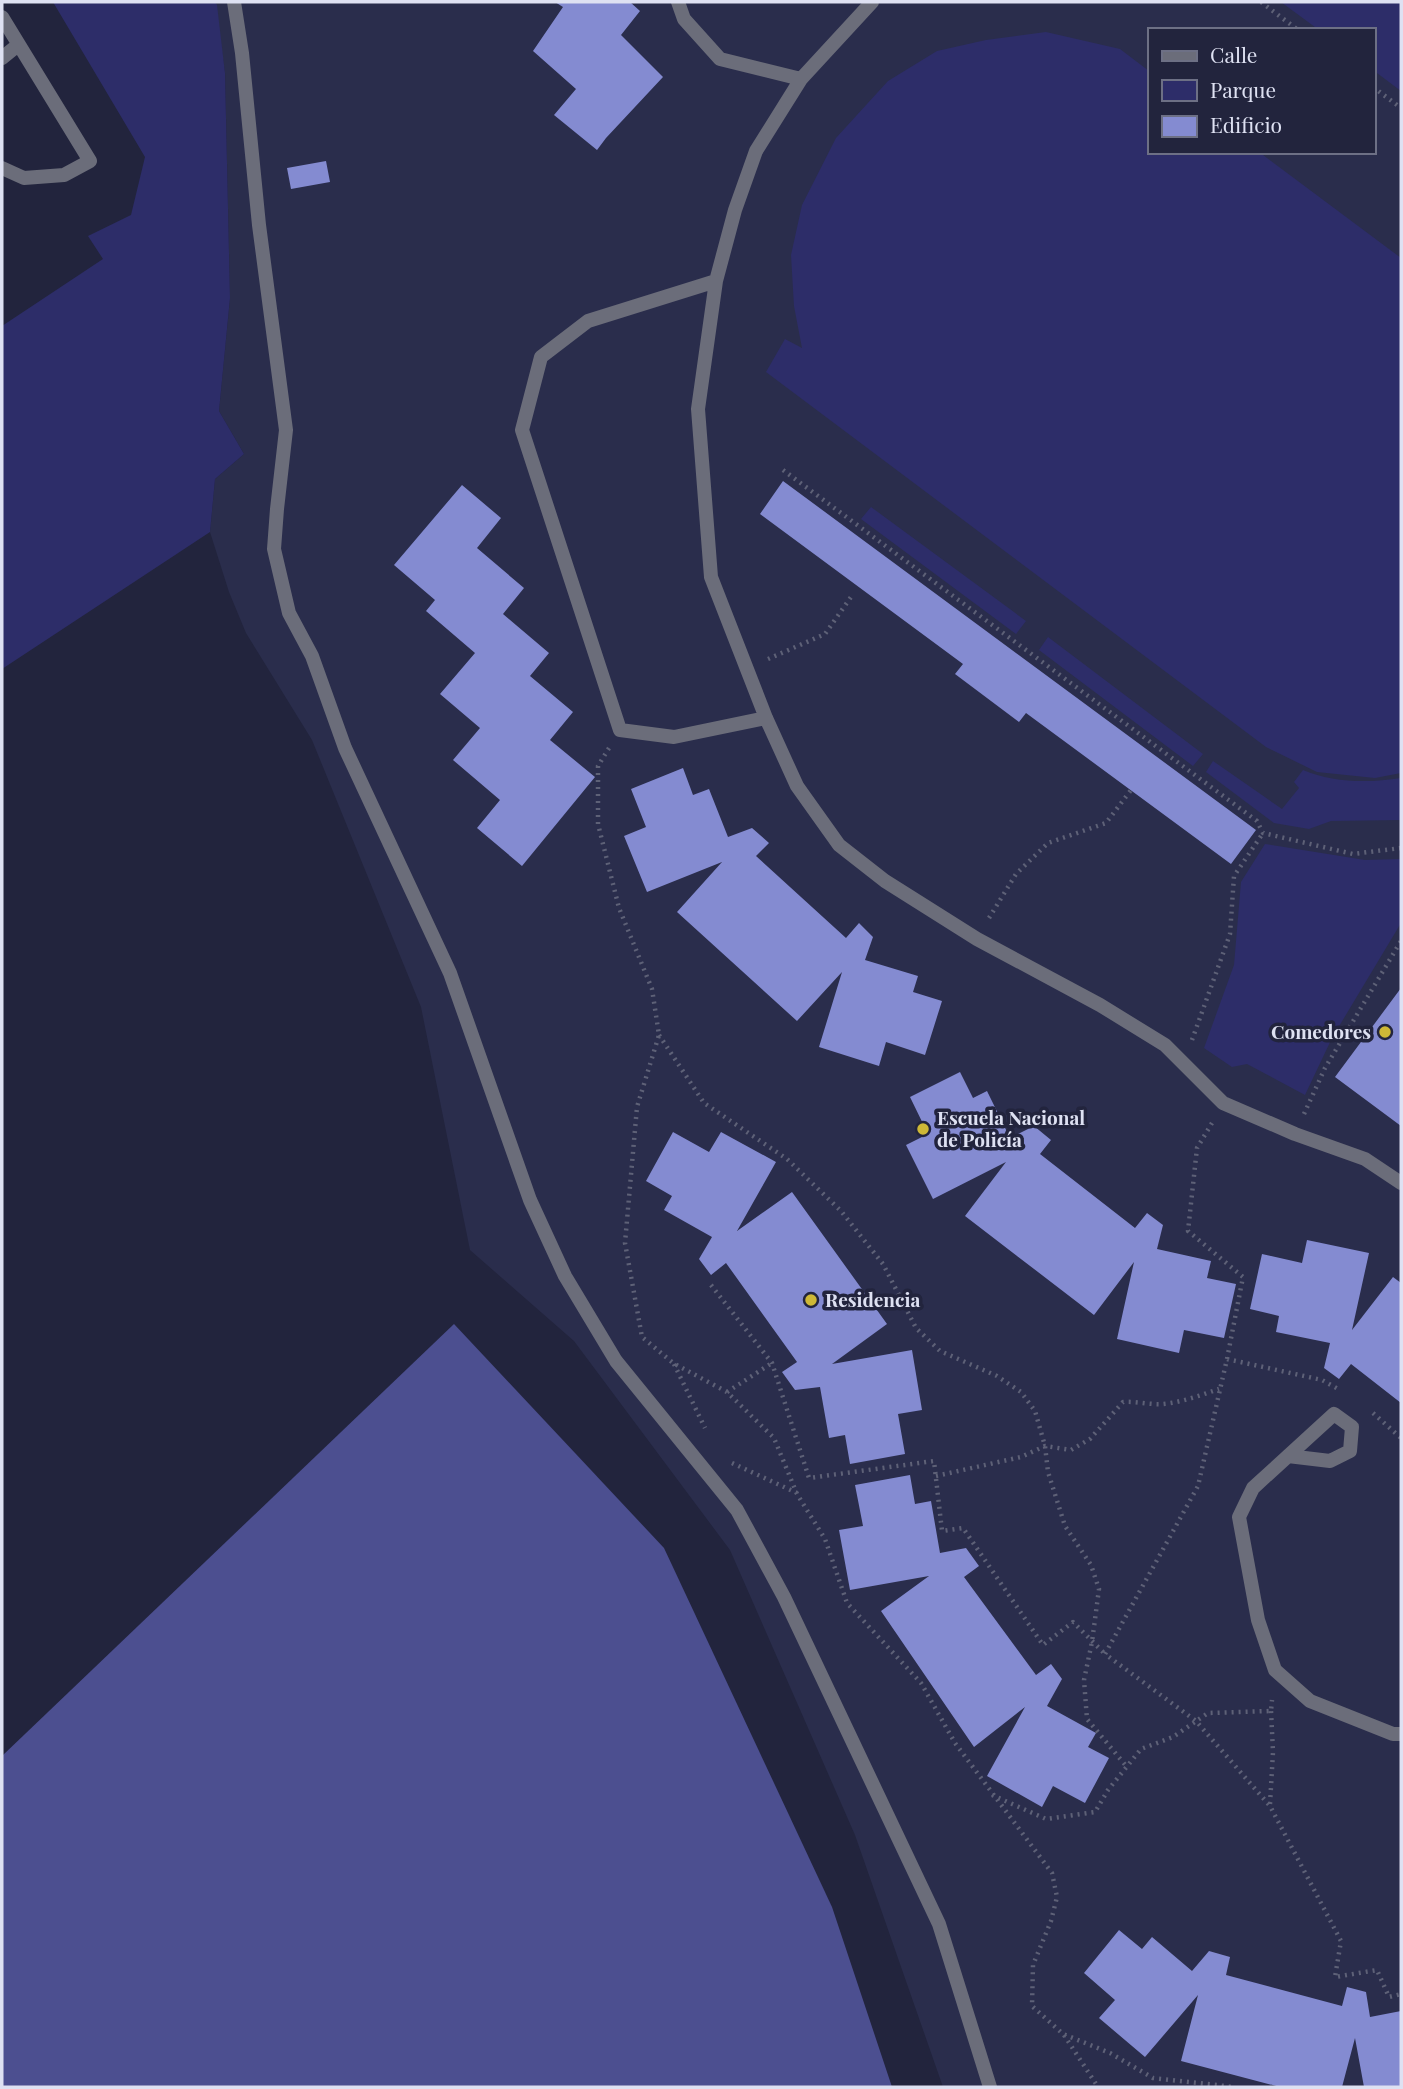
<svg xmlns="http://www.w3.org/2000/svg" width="1403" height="2089" font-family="'Playfair Display',serif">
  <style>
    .built { fill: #2a2d4c; fill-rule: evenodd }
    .green { fill: #2d2d69 }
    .forest { fill: #4c4f90 }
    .building { fill: #848bd1 }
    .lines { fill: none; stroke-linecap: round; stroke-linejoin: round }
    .path { stroke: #5e6177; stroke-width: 4.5; stroke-dasharray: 2 5; stroke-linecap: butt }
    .service { stroke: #6b6d7a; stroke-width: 14 }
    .minor { stroke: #6b6d7a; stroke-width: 14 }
    .poi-dot { fill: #ceb837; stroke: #22243d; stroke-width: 2.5 }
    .labels { text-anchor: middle; stroke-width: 7; stroke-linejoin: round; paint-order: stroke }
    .poi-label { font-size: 19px; font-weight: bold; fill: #dee1f2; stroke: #22243d; text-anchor: start }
  </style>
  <rect width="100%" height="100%" fill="#22243d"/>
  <path class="built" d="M215 2H1401V2087H943L855 1835 730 1550 574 1341 470 1250 421 1007 312 740 246 633 229 592 210 532 215 479 244 454 219 411 230 298 225 73ZM1149 30H1373V152H1149Z"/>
  <path class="green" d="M53 2H215L217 5 225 73 230 298 219 411 244 454 215 479 210 532 2 669V326L103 259 88 236 131 215 145 157Z
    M1281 2H1401V91L1373 70V30H1319Z
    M1046 32 1120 49 1149 71V152H1259L1401 258V773L1375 778 1317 772 1266 747 766 372 785 339 802 348 794 306 791 255 802 205 836 138 888 81 937 51 986 40Z
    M871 507 1026 621 1016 634 861 519Z
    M1048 637 1203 754 1193 766 1039 650Z
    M1213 761 1282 809 1299 788 1294 782 1303 770C1333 783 1369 783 1401 778V820L1331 821 1309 829 1274 823 1206 772Z
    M1265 844 1365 860 1401 859V923L1332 1038 1305 1095 1247 1064 1232 1067 1204 1048 1234 965 1241 882Z"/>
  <path class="forest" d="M454 1324 664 1548 832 1907 892 2087H2V1756Z"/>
  <path class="building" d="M555 2H630L640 11 621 35 663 77 606 138 597 150 554 115 576 89 533 51 563 7Z
    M326 161 330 182 291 189 287 168Z
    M783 481 1256 830 1231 864 1026 713 1019 722 955 674 963 664 760 514Z
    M462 485 501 518 477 548 524 588 503 614 549 653 530 676 573 712 550 740 595 777 522 866 477 828 500 800 453 760 480 728 440 694 475 653 426 611 435 600 394 565Z
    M683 768 693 795 709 789 728 837 752 828 769 843 756 856 846 938 859 923 873 937 865 960 918 976 913 992 942 1001 925 1055 886 1042 879 1066 819 1047 842 972 797 1021 677 912 722 862 647 892 624 836 646 827 631 789Z
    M1401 988V1126L1335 1077Z
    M960 1072 973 1098 987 1091 1010 1138 1034 1126 1051 1140 1040 1154 1135 1228 1147 1213 1163 1225 1157 1249 1211 1261 1207 1278 1236 1284 1224 1338 1184 1330 1179 1353 1117 1339 1134 1262 1094 1315 965 1216 1006 1162 933 1199 906 1145 928 1134 910 1097Z
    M673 1132 709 1152 721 1132 776 1162 737 1231 792 1192 887 1324 832 1364 912 1350 922 1410 898 1414 905 1454 850 1464 845 1435 829 1438 820 1387 795 1390 782 1372 797 1362 726 1263 711 1275 699 1259 712 1237 664 1210 672 1196 646 1181Z
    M1307 1240 1369 1253 1352 1330 1393 1277 1401 1283V1403L1351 1364 1339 1379 1324 1368 1330 1343 1276 1332 1279 1316 1250 1309 1262 1254 1302 1263Z
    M910 1475 915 1504 931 1501 940 1553 966 1548 979 1566 964 1577 1036 1675 1051 1664 1062 1679 1047 1706 1096 1733 1088 1747 1109 1758 1085 1803 1053 1786 1042 1807 987 1776 1025 1707 974 1747 881 1611 929 1576 850 1590 839 1530 863 1526 855 1485Z
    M1119 1930 1142 1949 1152 1937 1192 1971 1209 1951 1230 1957 1226 1975 1342 2006 1347 1987 1366 1992 1370 2017 1401 2011V2087H1364L1355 2038 1342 2087H1280L1181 2061 1198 1995 1145 2057 1099 2018 1115 2000 1084 1973Z"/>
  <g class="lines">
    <path class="path" d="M1261 2 1298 30
      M1373 87 1401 108
      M783 470 1257 821 1263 833 1353 854 1401 848
      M768 659 825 634 851 597
      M609 748 598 766V824L619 908 652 989 659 1035 637 1107 625 1243 642 1337 673 1363 727 1392 774 1438 797 1494 825 1539 847 1603 921 1683 955 1743 1052 1873 1057 1897 1051 1921 1033 1965 1032 2006 1063 2034 1110 2053 1153 2078 1234 2087
      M989 918 1016 874 1048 843 1106 823 1131 790
      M659 1035 704 1103 787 1159 841 1211 883 1264 916 1328 940 1351 997 1376 1021 1392 1035 1411 1045 1446 1048 1472 1065 1526 1091 1565 1099 1589 1092 1642 1084 1680 1087 1719 1127 1767
      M1192 1040 1230 934 1234 876 1263 833
      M1304 1114 1325 1068 1401 941
      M1212 1123 1197 1148 1188 1231 1243 1277 1227 1359 1198 1486 1105 1654 1196 1721 1270 1806 1341 1941 1335 1977 1377 1970 1389 1997 1401 1994
      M711 1285 772 1363 809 1478 934 1461 942 1531 963 1528 1043 1645 1073 1622 1105 1654
      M1227 1359 1322 1380 1340 1390
      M674 1364 705 1428
      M727 1392 772 1363
      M1373 1413 1401 1438
      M732 1463 797 1493
      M936 1476 1021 1457 1045 1446 1071 1450 1090 1439 1123 1402C1137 1401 1150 1405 1163 1404 1183 1402 1201 1395 1219 1389
      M992 1795 1046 1819 1095 1812 1108 1790 1141 1749 1173 1737 1208 1713 1271 1711 1272 1700
      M1270 1804 1273 1752 1271 1711
      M1064 2035 1098 2087"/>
    <path class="service" d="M234 2 242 53 259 225 286 430 277 509 274 549 289 613 312 656 345 748 450 973 530 1200 565 1276 616 1361 737 1510 784 1597 939 1924 990 2087
      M678 2 684 19 720 59 801 79
      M872 2 801 79 756 151 735 210 716 281 698 409 711 577 766 718 797 786 839 845 885 881 977 939 1100 1005 1165 1045 1223 1103 1295 1134 1365 1159 1401 1183
      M716 281 588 321 541 357 522 430 620 730 674 737 766 718
      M1288 1456 1330 1461 1350 1451 1352 1427 1334 1414 1253 1488 1239 1517 1258 1620 1275 1670 1310 1701 1393 1734H1401"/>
    <path class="minor" d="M2 17 90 161 64 175 24 178 2 168
      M2 58 18 45"/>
  </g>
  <g class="poi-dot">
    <circle cx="1385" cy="1032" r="7"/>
    <circle cx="923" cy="1129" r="7"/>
    <circle cx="811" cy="1300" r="7"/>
  </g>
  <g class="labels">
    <g class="poi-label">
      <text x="1371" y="1039" text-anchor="end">Comedores</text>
      <text x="937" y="1125">Escuela Nacional<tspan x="937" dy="22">de Policía</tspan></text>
      <text x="825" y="1307">Residencia</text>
    </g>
  </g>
  <rect width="1403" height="2089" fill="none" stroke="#dee1f2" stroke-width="7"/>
  <rect x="1148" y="28" width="228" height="126" fill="#22243d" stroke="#6d7085" stroke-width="2"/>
  <rect x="1162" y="51" width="35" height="10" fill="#6b6d7a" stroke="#6d7085" stroke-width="2"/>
  <text x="1210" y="63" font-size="21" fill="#dee1f2">Calle</text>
  <rect x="1162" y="80" width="35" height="21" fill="#2d2d69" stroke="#6d7085" stroke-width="2"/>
  <text x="1210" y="98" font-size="21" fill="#dee1f2">Parque</text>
  <rect x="1162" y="116" width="35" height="21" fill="#848bd1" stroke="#6d7085" stroke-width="2"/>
  <text x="1210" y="133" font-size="21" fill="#dee1f2">Edificio</text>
</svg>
